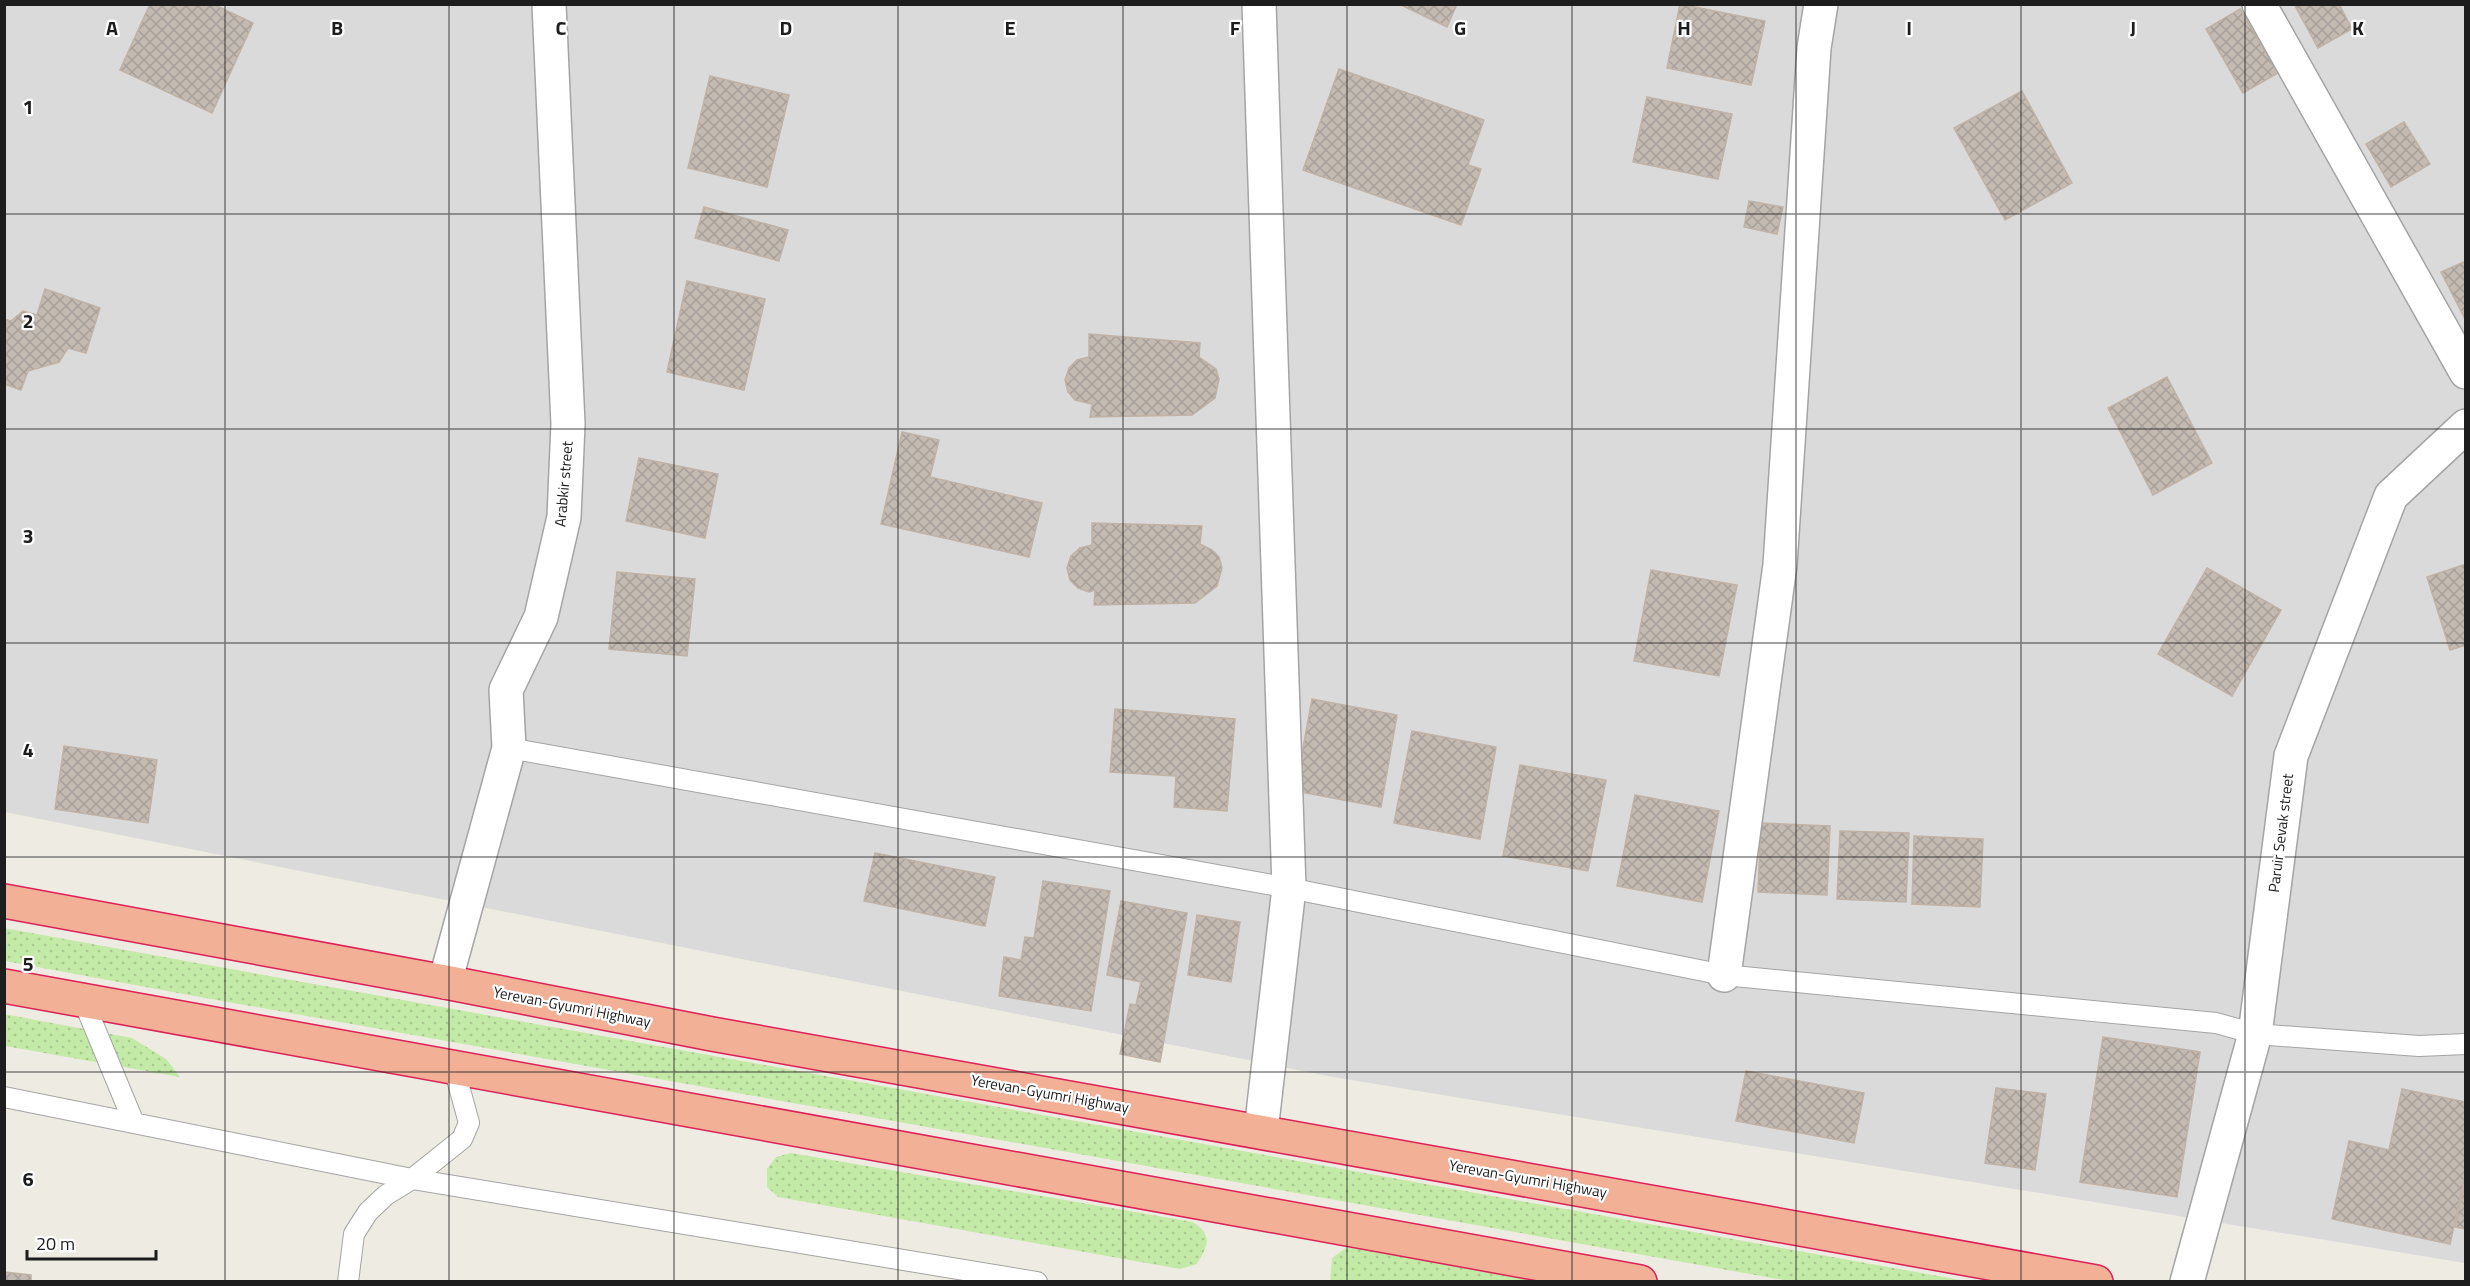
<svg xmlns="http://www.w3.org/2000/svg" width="2470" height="1286" font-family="'Titillium Web',sans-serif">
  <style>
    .residential { fill: #dbdada }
    .grass { fill: url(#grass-dots) }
    .building { fill: url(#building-cross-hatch); stroke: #c0b2a5; stroke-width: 1.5 }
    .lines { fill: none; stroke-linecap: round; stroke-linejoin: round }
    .service-casing { stroke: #a4a4a4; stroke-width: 22 }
    .minor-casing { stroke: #a4a4a4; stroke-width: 36 }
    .trunk-casing { stroke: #db2157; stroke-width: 36 }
    .service { stroke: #fff; stroke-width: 20 }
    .minor { stroke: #fff; stroke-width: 33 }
    .trunk { stroke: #f2b097; stroke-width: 33 }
    .grid { fill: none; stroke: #1d1d1d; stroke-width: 1.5; stroke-opacity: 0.55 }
    .labels { text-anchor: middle; stroke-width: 4.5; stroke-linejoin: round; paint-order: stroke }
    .street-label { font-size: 15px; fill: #1d1d1d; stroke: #fff }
    .grid-label { font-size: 20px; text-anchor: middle; font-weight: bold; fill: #1d1d1d; stroke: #fff; stroke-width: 4.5; stroke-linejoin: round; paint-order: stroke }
  </style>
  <defs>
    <pattern id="grass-dots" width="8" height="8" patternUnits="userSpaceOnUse" patternTransform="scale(1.5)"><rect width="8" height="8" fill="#c4eaa7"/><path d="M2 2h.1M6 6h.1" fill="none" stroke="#a8c88f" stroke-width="1.8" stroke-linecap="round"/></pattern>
    <pattern id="building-cross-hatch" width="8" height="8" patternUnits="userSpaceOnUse" patternTransform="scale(1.5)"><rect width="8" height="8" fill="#c3bab2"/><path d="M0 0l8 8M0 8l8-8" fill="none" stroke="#a79f99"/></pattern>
  </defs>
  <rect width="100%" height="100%" fill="#eeebe2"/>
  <path class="residential" d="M4 5H2465V1263L1333 1077 5 812Z"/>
  <path class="grass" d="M4 928 186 961 1966 1281H1789L178 993 5 961Z
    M4 1014 132 1038 166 1059 180 1077 5 1046Z
    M791 1153 1193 1222C1213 1235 1208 1246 1197 1264L1180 1269 778 1197 767 1187V1169L776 1157Z
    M1366 1246 1562 1282H1330L1332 1258 1346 1248Z"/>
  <path class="building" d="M150 4H213L253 23 212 113 120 70Z
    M1399 4H1457L1447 27Z
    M1680 4 1765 21 1751 85 1667 68Z
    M2294 4H2339L2352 29 2318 48Z
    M2240 9 2278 73 2243 93 2206 29Z
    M1339 69 1484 120 1468 165 1481 169 1461 225 1303 170Z
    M710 76 789 95 767 187 688 168Z
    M2022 91 2072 183 2005 220 1954 128Z
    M1647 97 1732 114 1718 179 1633 162Z
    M2404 122 2430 164 2391 187 2366 144Z
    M1749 201 1783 207 1777 234 1744 227Z
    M704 207 788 230 779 261 695 238Z
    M2466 261V321L2441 272Z
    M687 281 765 299 744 390 667 372Z
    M45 289 100 308 86 353 68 348 59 362 28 371 21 390 4 384V319L11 321 23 311 37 315Z
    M1089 334 1200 343 1199 357 1216 369 1219 379 1215 398 1192 415 1090 417 1092 404 1075 400 1068 392 1065 380 1069 368 1077 360 1089 357Z
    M2167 377 2212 463 2153 495 2108 408Z
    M902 432 939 440 930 477 1042 503 1029 557 881 524Z
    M639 458 718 474 705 538 626 521Z
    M1092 523 1202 526 1200 544 1212 550 1219 557 1222 568 1217 586 1195 603 1094 605 1095 590 1089 592 1078 588 1070 580 1067 568 1071 556 1080 548 1092 545Z
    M2466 564V645L2450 650 2427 577Z
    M2207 568 2281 610 2232 696 2158 654Z
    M1651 570 1737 585 1719 676 1634 661Z
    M617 572 695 579 687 656 609 649Z
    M1312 699 1397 715 1381 807 1295 791Z
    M1115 709 1235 719 1227 811 1174 807 1176 776 1110 772Z
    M1412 731 1496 747 1480 839 1394 823Z
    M64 746 157 760 148 823 55 809Z
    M1520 765 1606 780 1588 871 1503 856Z
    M1635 795 1719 811 1702 902 1617 886Z
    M1761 823 1830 826 1827 895 1758 892Z
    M1840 831 1909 833 1906 902 1837 899Z
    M1914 836 1983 839 1980 907 1912 904Z
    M875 853 995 877 985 926 864 901Z
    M1043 881 1110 891 1091 1011 999 996 1004 957 1021 960 1025 937 1034 938Z
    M1121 901 1187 913 1160 1062 1120 1054 1130 1004 1136 1005 1141 982 1107 975Z
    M1197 915 1240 922 1231 982 1188 975Z
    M2103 1037 2200 1052 2177 1197 2080 1182Z
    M1746 1071 1864 1093 1854 1143 1736 1121Z
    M1996 1088 2046 1094 2035 1170 1985 1163Z
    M2402 1089 2466 1102V1171L2450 1244 2332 1219 2349 1141 2389 1150Z
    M2466 1179V1229L2455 1227Z
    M4 1272 31 1275V1282H4Z"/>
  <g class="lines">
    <g class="service-casing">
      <path id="service" d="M509 748 1289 888 1724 975 2216 1023 2255 1034 2419 1046 2466 1044
        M83 1000 134 1123
        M4 1097 412 1179 1037 1282
        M348 1282 354 1234 368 1212 386 1195 412 1179 462 1139 469 1123 454 1068"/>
    </g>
    <g class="minor-casing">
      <path id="minor" d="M1259 4 1289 888 1261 1131
        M2259 4 2466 372
        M1724 975 1780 565 1814 48 1821 4
        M445 982 509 748 506 690 541 617 564 517 568 424 549 4
        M2187 1282 2255 1034 2291 756 2391 496 2466 426"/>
    </g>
    <g class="trunk-casing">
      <path id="trunk" d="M4 901 445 982 712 1034 2096 1282
        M4 986 1640 1282"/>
    </g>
    <use href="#service" class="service"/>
    <use href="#minor" class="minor"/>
    <use href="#trunk" class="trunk"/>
  </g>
  <path class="grid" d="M225 4V1282M449 4V1282M674 4V1282M898 4V1282M1123 4V1282M1347 4V1282M1572 4V1282M1796 4V1282M2021 4V1282M2245 4V1282M4 214H2466M4 429H2466M4 643H2466M4 857H2466M4 1072H2466"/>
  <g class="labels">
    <g class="street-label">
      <text transform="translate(564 484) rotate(-85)" y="5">Arabkir street</text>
      <text transform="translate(2281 833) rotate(-83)" y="5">Paruir Sevak street</text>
      <text transform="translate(572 1007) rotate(11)" y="5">Yerevan-Gyumri Highway</text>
      <text transform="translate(1050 1094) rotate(10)" y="5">Yerevan-Gyumri Highway</text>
      <text transform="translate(1528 1179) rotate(10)" y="5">Yerevan-Gyumri Highway</text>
    </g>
  </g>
  <g class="grid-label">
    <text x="112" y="35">A</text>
    <text x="337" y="35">B</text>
    <text x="561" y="35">C</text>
    <text x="786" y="35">D</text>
    <text x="1010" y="35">E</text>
    <text x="1235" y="35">F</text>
    <text x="1460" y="35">G</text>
    <text x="1684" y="35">H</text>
    <text x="1909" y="35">I</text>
    <text x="2133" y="35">J</text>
    <text x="2358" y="35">K</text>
    <text x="28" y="114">1</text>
    <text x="28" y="328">2</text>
    <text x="28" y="543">3</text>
    <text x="28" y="757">4</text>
    <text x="28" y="971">5</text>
    <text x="28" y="1186">6</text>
  </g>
  <rect width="2470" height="1286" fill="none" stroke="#1d1d1d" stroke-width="12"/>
  <path d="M27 1250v9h129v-9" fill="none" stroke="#1d1d1d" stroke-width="3"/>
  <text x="36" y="1250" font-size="18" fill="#1d1d1d" stroke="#ffffff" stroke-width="4.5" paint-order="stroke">20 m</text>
</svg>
